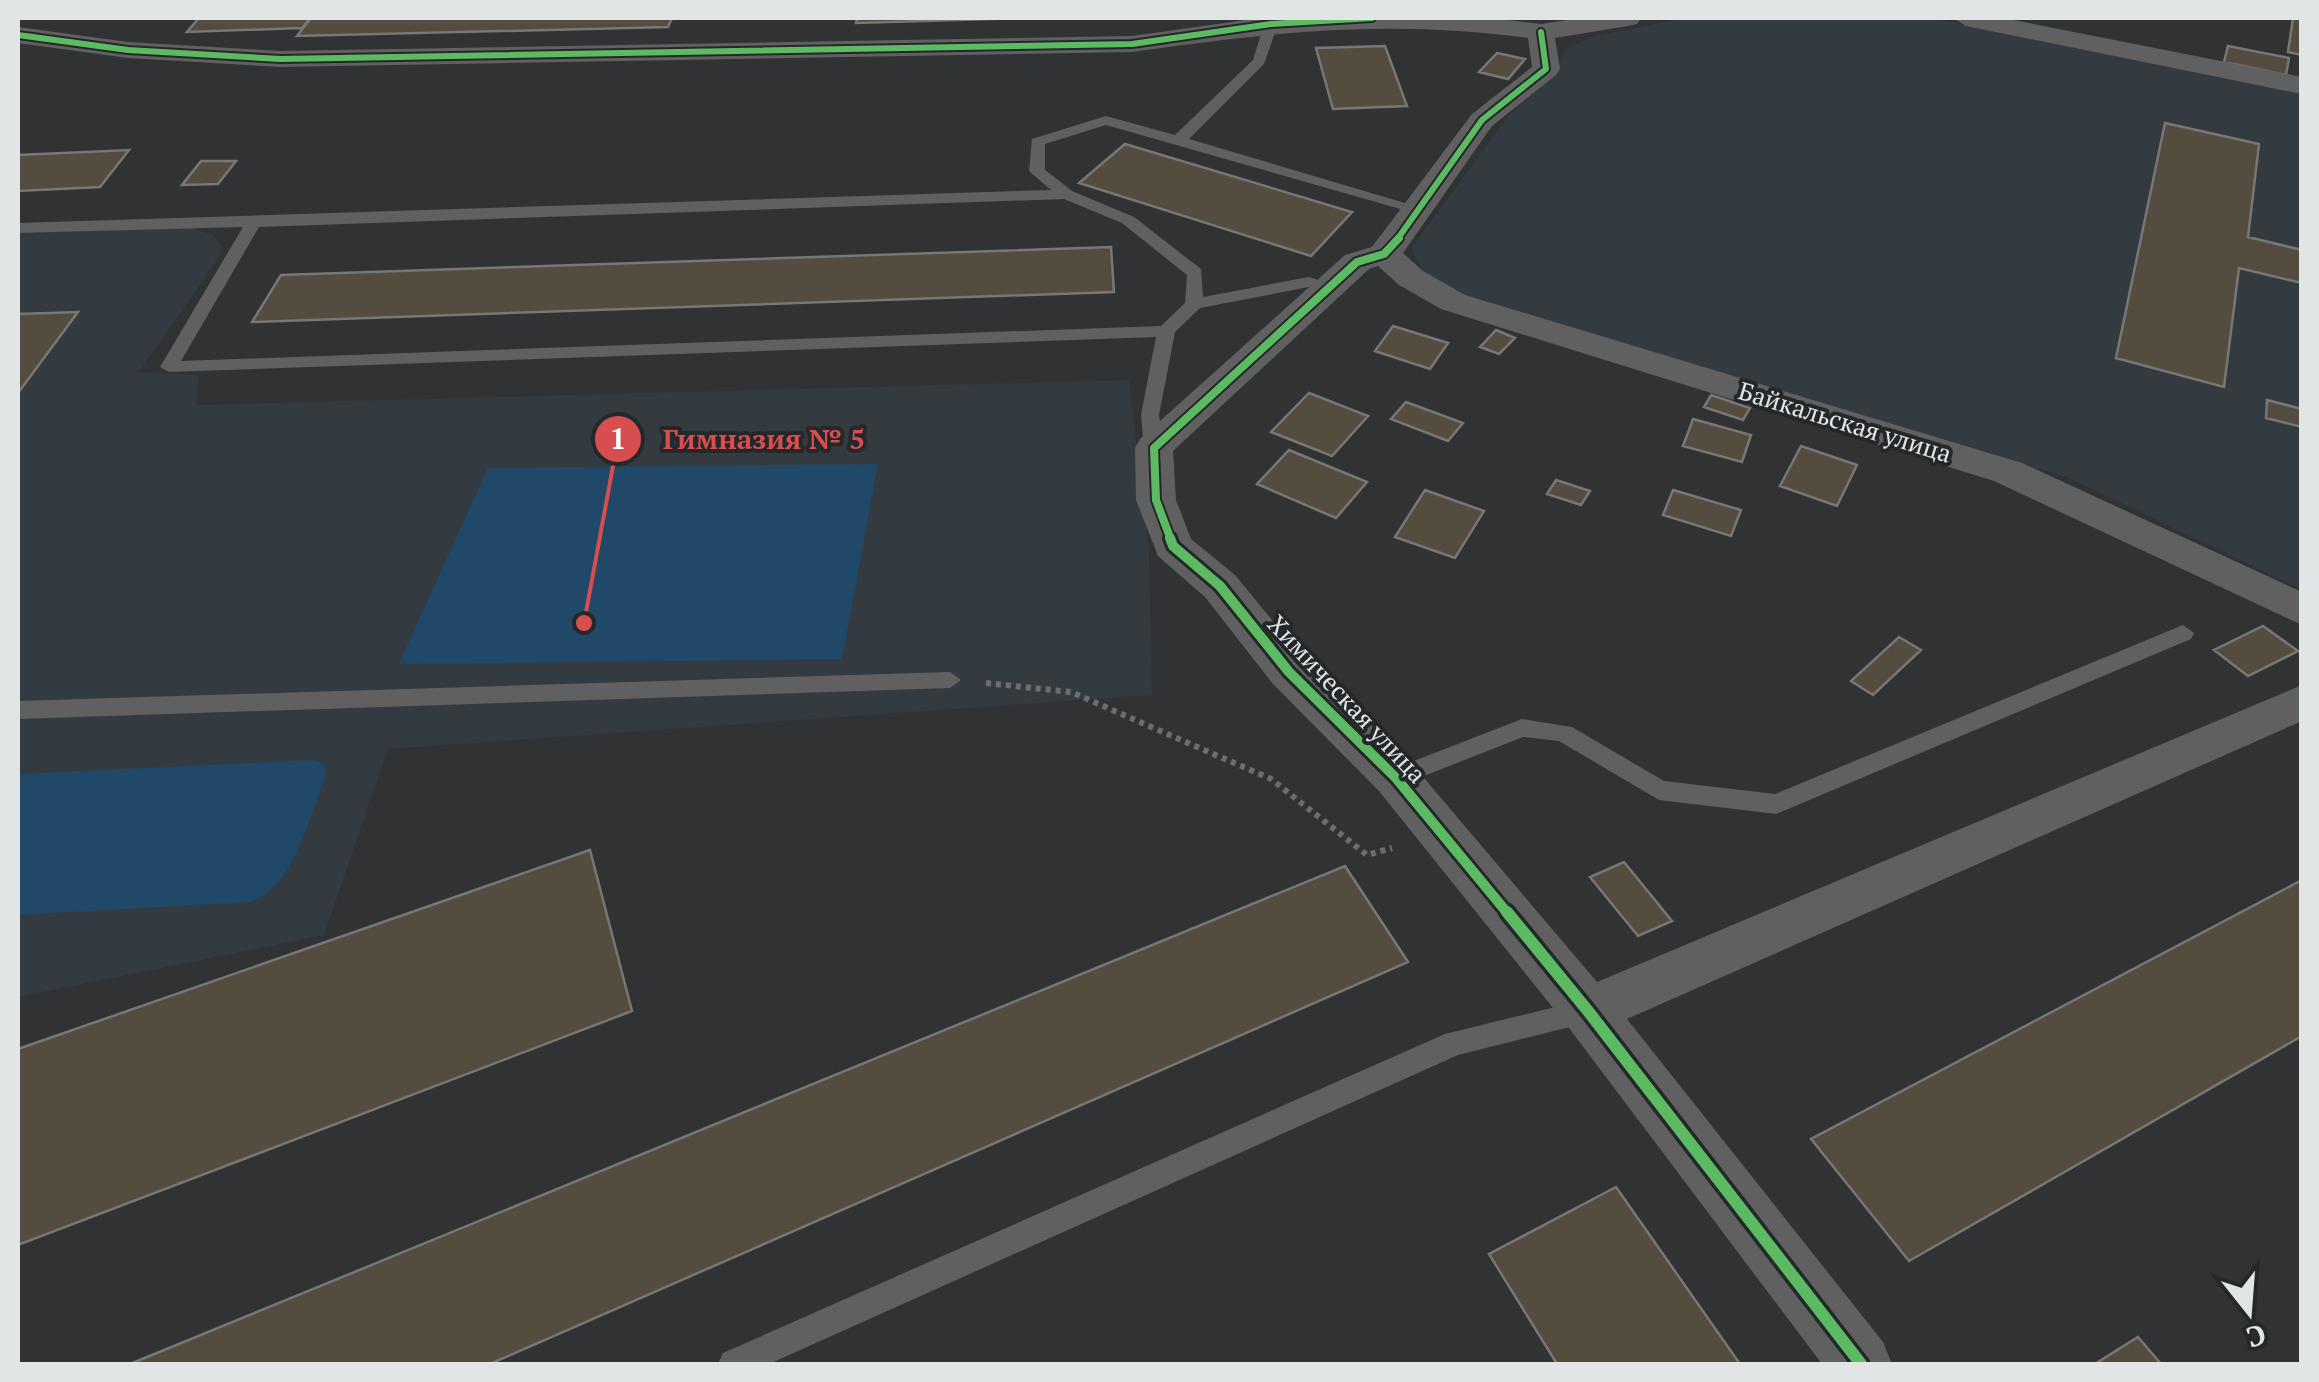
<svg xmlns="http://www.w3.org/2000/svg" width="2319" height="1382" font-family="'PT Serif',serif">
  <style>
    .built { fill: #333b41 }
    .green { fill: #204869 }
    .building { fill: #534c3f; stroke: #777; stroke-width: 2.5 }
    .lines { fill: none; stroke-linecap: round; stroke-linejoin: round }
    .path { stroke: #6c6d6e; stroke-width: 6; stroke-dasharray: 5 5; stroke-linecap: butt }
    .service { fill: #606061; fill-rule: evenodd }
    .minor { fill: #606061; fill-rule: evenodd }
    .cycleway-far3-casing { stroke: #25282b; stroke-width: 10 }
    .cycleway-far2-casing { stroke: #25282b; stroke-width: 12 }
    .cycleway-far1-casing { stroke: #25282b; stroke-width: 16 }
    .cycleway-casing { stroke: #25282b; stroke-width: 19 }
    .cycleway-far3 { stroke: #5cba63; stroke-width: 6 }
    .cycleway-far2 { stroke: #5cba63; stroke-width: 8 }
    .cycleway-far1 { stroke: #5cba63; stroke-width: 10 }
    .cycleway { stroke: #5cba63; stroke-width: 12 }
    .labels { text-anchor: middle; stroke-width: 8; stroke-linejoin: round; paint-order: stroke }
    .street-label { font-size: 25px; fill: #e2e5e6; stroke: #25282b }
    .leader { fill: none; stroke: #d84e4e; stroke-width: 4 }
    .callout-dot { fill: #d84e4e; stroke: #25282b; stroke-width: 4 }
    .mark-label { font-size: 30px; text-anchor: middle; font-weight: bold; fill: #fff }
    .callout-label { font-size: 28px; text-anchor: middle; font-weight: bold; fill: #d84e4e; stroke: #25282b; stroke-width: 8; stroke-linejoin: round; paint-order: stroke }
  </style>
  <rect width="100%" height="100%" fill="#303234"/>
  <path class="built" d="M1686 18H1930L2301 93V589L2069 478 1453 293 1424 273 1411 248 1509 115 1558 71 1565 49 1594 36Z
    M191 228 214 235 224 250 139 372 199 375 196 405 1129 380 1149 552 1152 695 388 749 324 935 18 997V233Z"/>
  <path class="green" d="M878 464 842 659 399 664 488 468Z
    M316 760 324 765 326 775C308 818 296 887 249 902L18 915V774Z"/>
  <path class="building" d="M199 18H310L302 28 187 32Z
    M311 18H672L668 27 297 36Z
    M857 18H1028L856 23Z
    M2293 18H2302V55L2288 52Z
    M1385 46 1407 106 1333 109 1316 48Z
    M2228 46 2289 58 2286 75 2224 62Z
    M1497 53 1525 59 1508 79 1479 72Z
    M2165 123 2259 144 2248 237 2302 250V283L2239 268 2224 387 2116 358Z
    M1125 144 1352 212 1311 256 1079 183Z
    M129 150 100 187 18 191V155Z
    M201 161H236L218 184 182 185Z
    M1111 247 1114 292 252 322 281 275Z
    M78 312 18 393V314Z
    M1393 326 1448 343 1430 369 1375 351Z
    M1496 330 1515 338 1499 354 1480 347Z
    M1309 393 1368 416 1332 456 1271 432Z
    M1711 395 1750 408 1743 420 1704 407Z
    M2267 400 2302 409V427L2266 418Z
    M1406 402 1463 423 1448 441 1391 419Z
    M1693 419 1751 435 1742 462 1683 446Z
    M1801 446 1857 465 1837 506 1780 486Z
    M1289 450 1367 482 1336 518 1257 484Z
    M1556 480 1590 491 1581 505 1547 494Z
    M1425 490 1484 511 1455 558 1395 537Z
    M1673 490 1741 510 1731 536 1663 515Z
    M2263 626 2298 651 2248 676 2214 650Z
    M1899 637 1921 650 1873 695 1851 681Z
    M590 850 632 1011 18 1245V1049Z
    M1624 862 1672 921 1638 936 1590 877Z
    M1345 866 1408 962 490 1364H130Z
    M2302 880V1036L1909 1261 1811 1139Z
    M1616 1187 1740 1364H1557L1489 1254Z
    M2138 1337 2161 1364H2095Z"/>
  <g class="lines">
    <path class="path" d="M986 683 1071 692 1271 779 1367 855 1392 848"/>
    <path class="service" d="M1271 20 1278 24 1264 64 1189 139 1425 209 1411 212 1106 125 1045 144V170L1072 191 1134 217 1201 269 1203 297 1309 277 1340 287 1332 292 1309 287 1200 308 1175 332 1159 415 1164 448 1154 454 1144 448 1141 415 1156 337 169 372 160 367 243 227 18 233V223L1051 190 1029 171 1032 139 1106 116 1175 135 1253 60 1264 24ZM1064 199 1122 223 1187 275 1185 303 1161 326 181 361 259 227Z
      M2183 625 2194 633 2191 639 1776 814 1659 800 1559 741 1523 737 1396 787 1388 785 1384 778 1388 771 1522 719 1572 727 1664 781 1775 794Z
      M950 672 961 680 950 688 18 719V701Z
      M1588 999 1598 1002 1601 1011 1598 1020 1458 1055 769 1364H718L723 1353 1445 1034Z"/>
    <path class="minor" d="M1260 18H1493L1541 24 1581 18H1641L1637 24 1628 26 1555 38 1560 69 1556 75 1492 126 1403 253 1423 271 1465 295 2022 463 2302 592V625L1994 481 1441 309 1399 285 1378 266 1369 269 1173 451 1176 500 1191 539 1235 575 1305 660 1413 765 1597 982 2302 685V721L1627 1019 1883 1342 1892 1364H1822L1569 1028 1379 791 1273 684 1205 597 1158 556 1136 500 1135 448 1140 439 1345 255 1372 247 1472 114 1532 67 1528 38C1386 19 1273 32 1132 52L281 67 128 58 18 43V27L128 42 281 51 1132 36Z
      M1953 18H2003L2302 77V94L1966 26Z"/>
    <g class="cycleway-far3-casing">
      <path id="cycleway-far3" d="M18 35 128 50 281 59 1132 44 1271 24 1372 18
        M1396 241 1482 120 1546 69 1541 32"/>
    </g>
    <g class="cycleway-far2-casing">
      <path id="cycleway-far2" d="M1171 540 1156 500 1154 448 1357 262 1384 254 1399 238"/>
    </g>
    <g class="cycleway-far1-casing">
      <path id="cycleway-far1" d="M1170 538 1173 546 1220 586 1289 672 1396 778 1509 915"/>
    </g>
    <g class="cycleway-casing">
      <path id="cycleway" d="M1507 912 1588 1011 1861 1364"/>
    </g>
    <use href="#cycleway-far3" class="cycleway-far3"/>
    <use href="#cycleway-far2" class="cycleway-far2"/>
    <use href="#cycleway-far1" class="cycleway-far1"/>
    <use href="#cycleway" class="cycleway"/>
  </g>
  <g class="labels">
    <g class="street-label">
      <text transform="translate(1845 422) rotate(17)" y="9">Байкальская улица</text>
      <text transform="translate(1347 699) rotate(47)" y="9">Химическая улица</text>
    </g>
  </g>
  <path class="leader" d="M584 623L618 439"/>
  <g class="callout-dot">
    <circle cx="584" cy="623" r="10"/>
    <circle cx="618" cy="439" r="25"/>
  </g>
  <g class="mark-label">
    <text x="618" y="449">1</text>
  </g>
  <g class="callout-label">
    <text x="764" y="449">Гимназия № 5</text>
  </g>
  <rect width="2319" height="1382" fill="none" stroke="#e2e5e6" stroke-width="40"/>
  <g transform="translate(2249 1312) rotate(163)" stroke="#25282b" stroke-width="8" paint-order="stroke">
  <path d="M0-8L18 38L0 25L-18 38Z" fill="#e2e5e6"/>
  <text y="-15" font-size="28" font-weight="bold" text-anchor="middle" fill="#e2e5e6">С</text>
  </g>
</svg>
